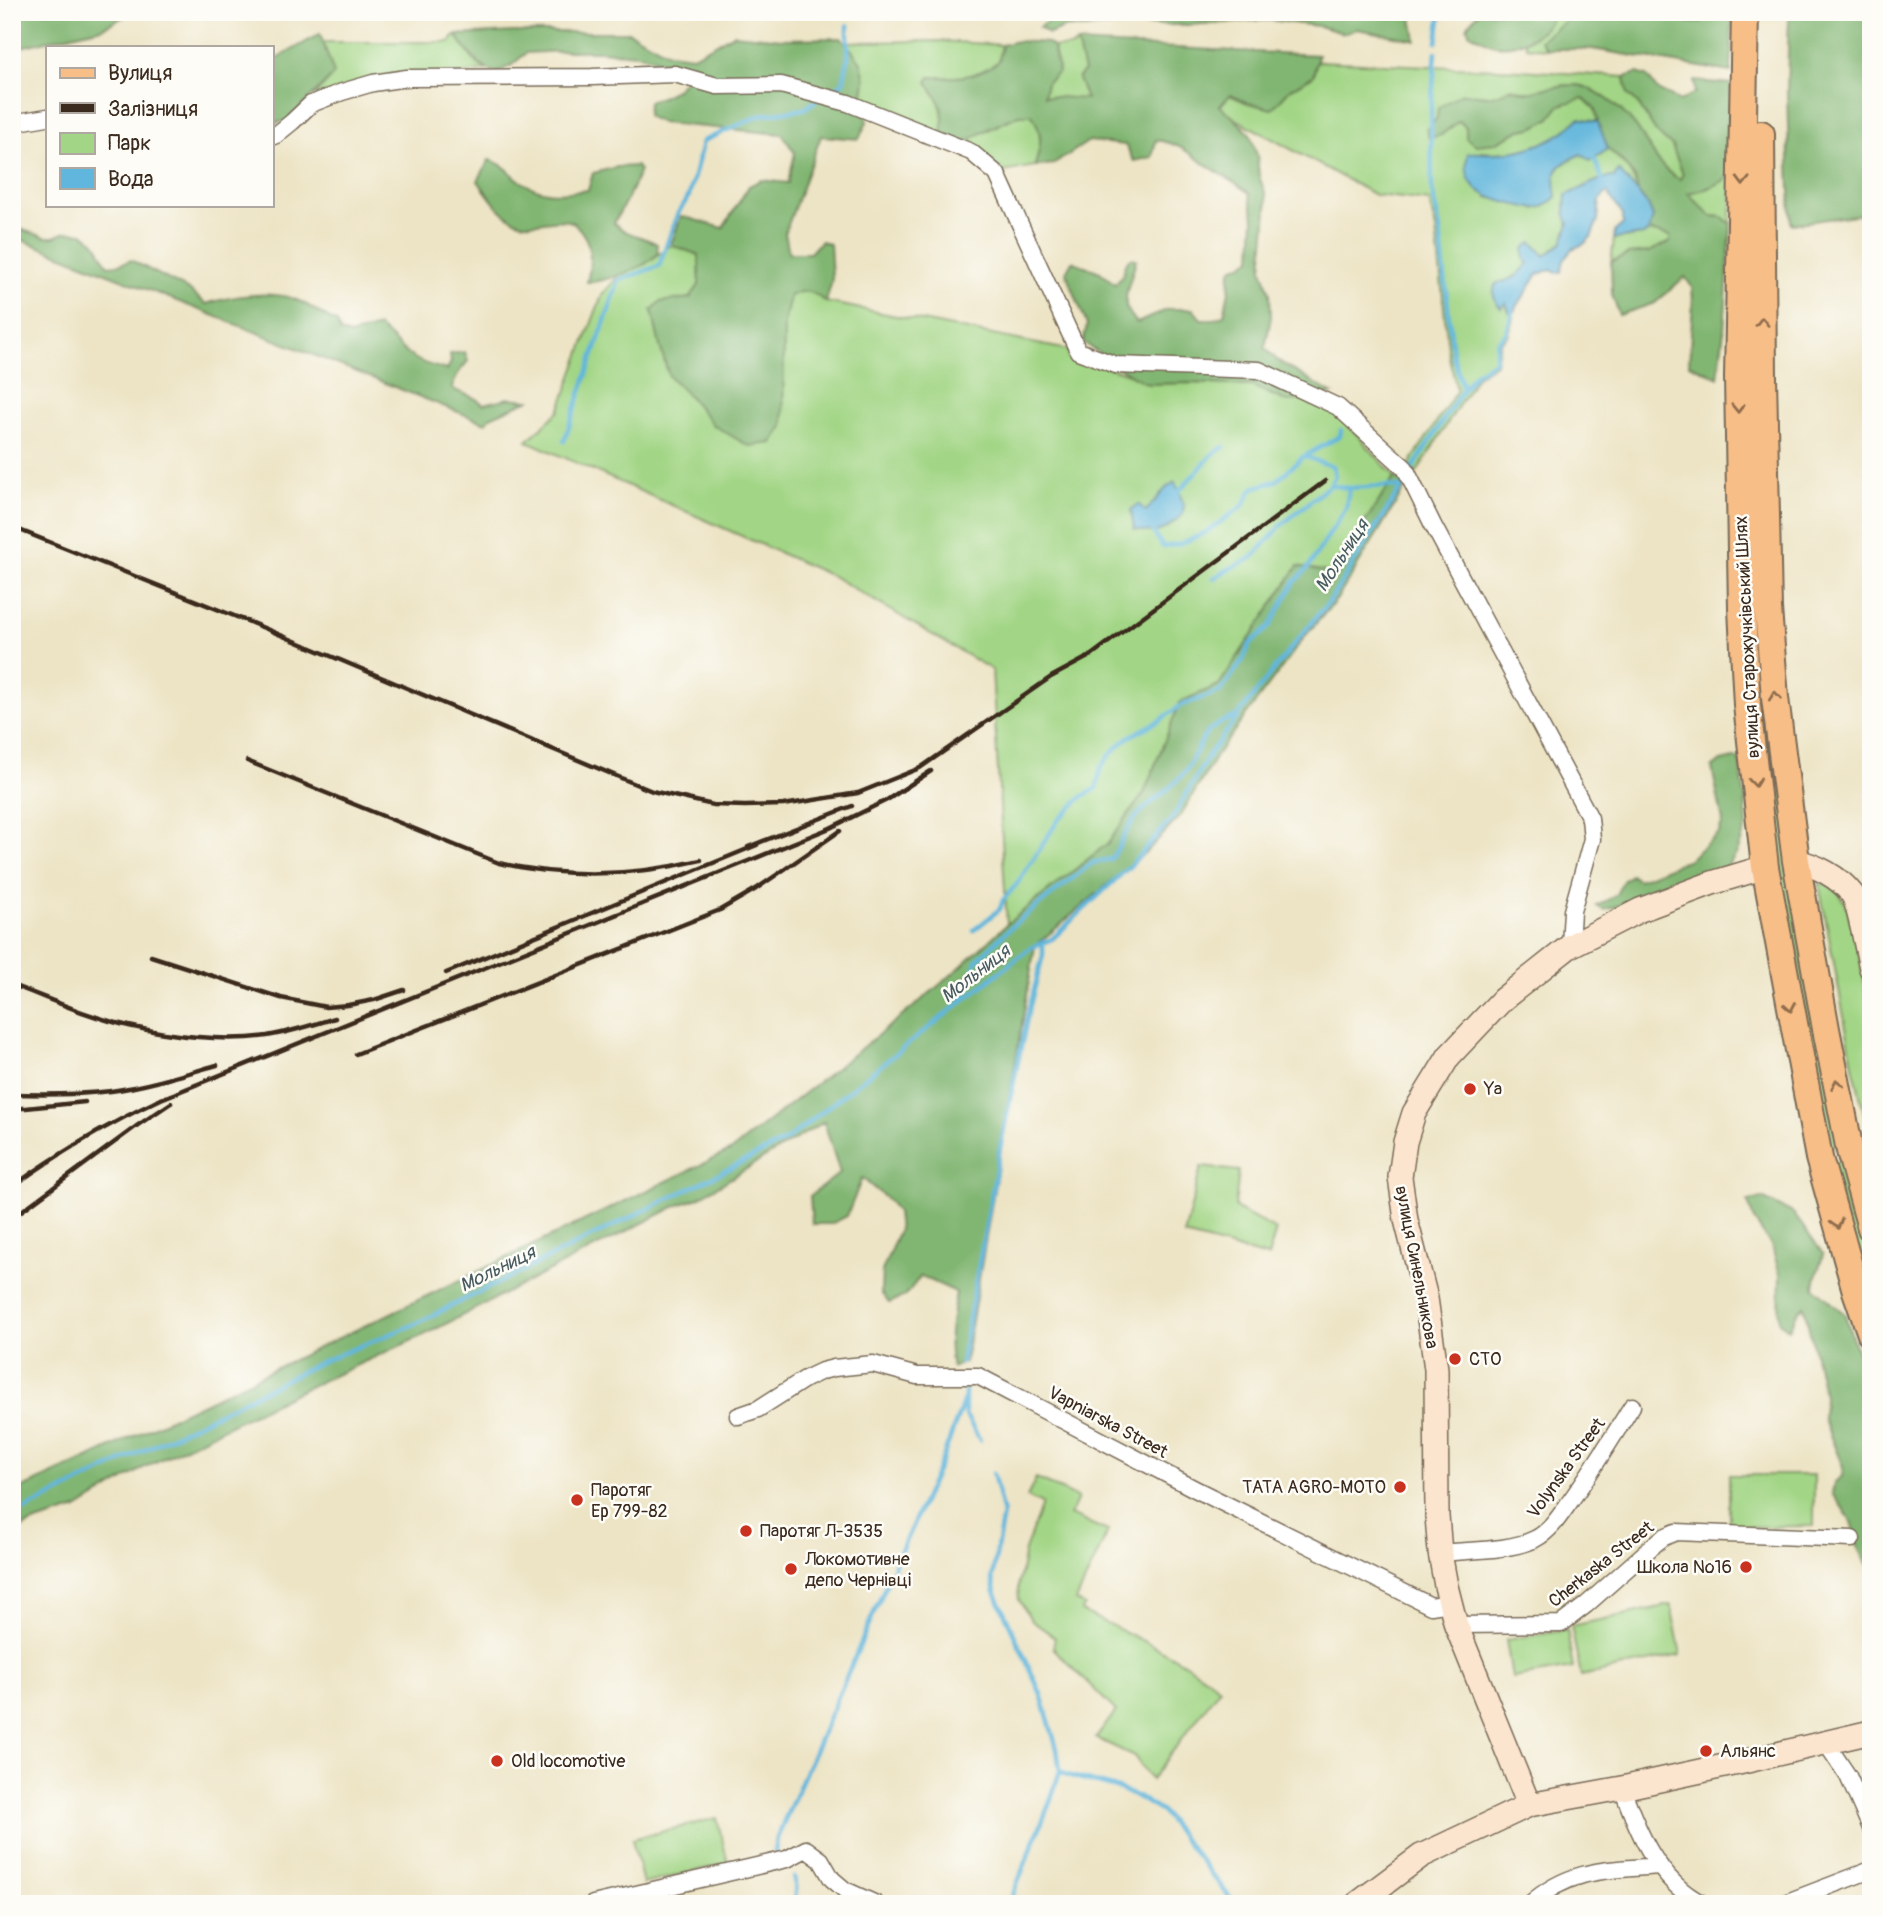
<svg xmlns="http://www.w3.org/2000/svg" width="1883" height="1916" font-family="Pangolin,sans-serif">
  <style>
    .green { fill: #a2d585; stroke: #6e8052; stroke-width: 2 }
    .forest { fill: #81b672; stroke: #5e7048; stroke-width: 2 }
    .water { fill: #60b6dc; stroke: #4e707d; stroke-width: 2 }
    .lines { fill: none; stroke-linecap: round; stroke-linejoin: round }
    .stream { stroke: #60b6dc; stroke-width: 4.5 }
    .street-casing { stroke: #796b58; stroke-width: 19 }
    .secondary-casing { stroke: #796b58; stroke-width: 26 }
    .primary-casing { stroke: #796b58; stroke-width: 30 }
    .street { stroke: #fff; stroke-width: 16 }
    .secondary { stroke: #fce5cf; stroke-width: 23 }
    .primary { stroke: #f7be87; stroke-width: 26 }
    .rail { stroke: #3b2a1e; stroke-width: 4.5 }
    .oneway { stroke: #906d4d }
    .poi-dot { fill: #c8321e; stroke: #fdfcf7; stroke-width: 2.5 }
    .labels { text-anchor: middle; stroke-width: 5; stroke-linejoin: round; paint-order: stroke }
    .street-label { font-size: 18px; fill: #3b2a1e; stroke: #fdfcf7 }
    .poi-label { font-size: 18px; fill: #3b2a1e; stroke: #fdfcf7; text-anchor: start }
    .water-label { font-size: 19px; font-style: italic; fill: #485b60; stroke: #fdfcf7 }
  </style>
  <rect width="100%" height="100%" fill="#fdfcf7"/>
  <filter id="ink" filterUnits="userSpaceOnUse"><feTurbulence type="fractalNoise" baseFrequency=".0143" numOctaves="2"/><feDisplacementMap in="SourceGraphic" scale="14" xChannelSelector="R" yChannelSelector="G"/><feConvolveMatrix kernelMatrix="1 2 1 2 8 2 1 2 1" color-interpolation-filters="sRGB"/></filter>
  <filter id="wash" filterUnits="userSpaceOnUse"><feTurbulence type="fractalNoise" baseFrequency=".00686" numOctaves="4" result="noise"/><feDisplacementMap in="SourceGraphic" scale="28" xChannelSelector="R" yChannelSelector="G"/><feGaussianBlur stdDeviation="1.57" result="paint"/><feColorMatrix in="noise" values="0 0 0 0 0 0 0 0 0 0 0 0 0 0 0 0 0 1.4 0 .05"/><feComposite in="paint" operator="in"/></filter>
  <g filter="url(#wash)">
    <rect width="100%" height="100%" fill="#ede4c5"/>
    <path class="green" d="M1553 12H1703L1701 23C1641 21 1593 0 1540 40L1547 49 1526 47 1525 42C1537 33 1549 28 1553 12Z
      M456 35 474 61 486 70 314 96 334 74 323 42H450Z
      M940 41 1002 45 999 61C986 71 973 76 956 78 944 78 939 77 927 82 935 93 943 105 943 119 943 126 942 128 944 135L864 105 862 100 865 80 845 42Z
      M1077 43 1084 71 1078 79 1087 100 1044 96 1047 82 1059 72 1053 47H1072Z
      M1317 61 1520 70 1625 77 1628 94 1639 105 1656 132 1672 146 1683 175 1680 179C1662 172 1651 150 1641 134 1629 115 1596 84 1572 85 1561 85 1550 88 1539 89 1530 96 1521 90 1511 88 1490 101 1485 95 1462 93L1427 130 1441 135 1459 121 1466 127 1495 143 1520 130 1532 128 1549 119 1560 105 1583 97 1595 109 1598 122 1579 118C1557 144 1515 156 1482 152L1487 197 1536 209 1561 165 1581 154 1595 158 1608 149C1622 161 1634 174 1638 192L1619 172 1614 177C1597 177 1583 190 1566 195L1565 212 1569 224 1562 243 1544 256 1532 243C1528 273 1522 274 1495 285L1505 302 1511 316 1513 317 1509 334 1500 343 1496 364 1477 376 1414 477 1409 465 1457 390 1449 357 1436 229 1429 201 1375 195 1234 118 1219 106 1230 95 1248 103 1272 109 1290 89 1313 76Z
      M1019 115H1032C1043 133 1041 146 1035 166L1004 172 959 141C975 139 1003 122 1019 115Z
      M1732 174 1731 224 1722 217 1711 216 1687 193 1706 189Z
      M1649 231 1670 236V242L1649 252 1628 254 1611 262 1614 239 1643 235Z
      M671 245 700 255 699 285 690 298 660 302 652 310 660 346 669 376 690 397 783 427 784 323 790 296C806 288 812 291 826 302L1068 350 1076 356 1131 375 1148 384 1191 383 1252 386 1288 402 1311 397 1336 411 1395 477 1331 574 1298 566 1219 685 1180 703 1144 793 1107 844 1007 924 992 670 834 577 527 441 559 411 602 295 620 274 644 265Z
      M1756 616 1840 1142 1833 1147H1825L1774 868 1755 706Z
      M1819 884H1827L1839 893 1846 904 1861 963 1871 1018V1141L1854 1070Z
      M1839 1161 1844 1163 1871 1256V1312L1832 1163Z
      M1201 1167 1239 1171 1235 1206 1238 1210 1276 1230 1268 1257 1184 1235Z
      M1729 1475H1814V1526L1729 1527Z
      M1036 1478 1078 1498 1070 1515 1108 1531 1076 1601 1085 1606 1081 1611C1128 1634 1179 1655 1220 1688L1151 1780 1134 1756 1096 1738 1116 1711 1053 1648 1055 1637 1032 1621 1019 1600 1018 1587 1025 1550 1042 1504 1027 1497Z
      M1671 1605 1681 1655 1581 1676 1571 1626Z
      M1567 1630 1573 1668 1512 1678 1506 1640Z
      M717 1818 728 1863 643 1884 632 1839Z"/>
    <path class="forest" d="M12 12H128L129 14 102 28 12 49Z
      M418 12H524L503 21H467Z
      M1062 12H1411L1416 40 1357 29 1344 33 1318 26 1269 20 1187 25H1130L1083 28 1066 27 1049 34 1039 27Z
      M1479 12H1553C1548 35 1517 48 1495 45 1486 43 1478 36 1469 33L1467 26Z
      M1623 12 1684 22 1701 23 1703 12H1732L1731 72 1592 49H1547L1540 40 1568 19 1585 14Z
      M1789 12H1871V213L1791 224 1787 93Z
      M514 32H629L668 53 693 56 734 34 782 39 842 38 861 62 865 80 862 100 867 122 859 139 821 136 785 233 789 253H810L821 241 830 244 832 280 826 302C812 291 806 288 790 296L784 323 783 427 772 443 749 446 713 425 690 397 669 376 660 346 652 310 660 302 690 298 699 285V255L671 245 681 216 723 228 749 186 761 180 788 183 795 153 782 134 661 123 647 116 648 102C671 94 681 89 693 68L666 63 638 54 600 51H563L526 53 512 65 497 73C477 67 468 52 456 35Z
      M320 34 334 74 288 120 271 124V62Z
      M1017 41 1047 43 1053 47 1059 72 1047 82 1044 96 1086 99 1078 79 1084 71 1077 43 1318 55 1313 76 1290 89 1272 109 1248 103 1230 95 1220 106 1234 118 1250 134 1257 155 1259 176 1266 195 1267 209 1262 269 1270 293 1271 317 1265 348 1277 360 1332 394 1288 402 1252 386 1191 383 1148 384 1131 375 1083 342 1087 325 1066 272 1072 261 1100 272 1115 284 1123 274 1125 264 1130 258 1136 259C1134 273 1122 296 1127 309 1130 314 1134 319 1137 323L1169 309H1193L1201 319H1214L1224 315 1229 291 1230 273 1233 267 1241 265 1252 258 1254 218 1249 193C1237 184 1224 176 1211 168 1191 155 1182 144 1156 140L1152 157 1134 161 1125 145 1089 141 1054 164 1035 166C1041 145 1044 134 1032 115H1019L982 132 970 140 959 141 944 135C941 128 943 126 943 119 943 105 935 93 927 82L930 77C958 78 976 78 999 61L1002 45Z
      M1637 73 1647 76 1657 90 1680 101 1695 93 1694 81 1731 84 1728 130 1734 131 1732 174C1720 186 1704 189 1688 193L1711 216 1722 217 1731 224 1724 330 1718 377 1689 364 1693 302 1692 287 1685 277 1655 303 1619 315 1612 294 1611 262 1628 254 1649 252 1670 242V236L1649 231 1653 216 1648 205 1638 192 1635 178 1621 160 1608 149 1598 122 1595 109 1583 98 1560 105 1549 119 1532 128 1520 130 1495 143 1476 145 1466 138V127L1459 121 1441 135 1429 138 1427 130 1437 118 1438 108 1462 93C1485 95 1490 101 1511 88 1521 90 1530 96 1539 89 1550 88 1561 85 1572 85 1596 84 1629 115 1641 134 1651 150 1661 172 1680 179L1683 174 1672 146 1656 132 1639 105 1628 94 1625 77Z
      M489 160C508 165 508 173 522 182 546 197 561 193 588 190L593 173 617 167 636 166 640 170 632 189 614 223C627 236 641 235 657 244L658 253C646 268 605 282 587 282 591 265 593 245 581 231 578 227 574 222 569 221 553 217 536 227 520 222 500 215 490 197 478 181Z
      M12 223 20 229 45 237H54L65 232 83 233 95 242 108 266 117 265 131 260 189 290 206 304C231 296 275 289 299 301 313 307 324 317 337 323L340 332 350 335 378 327C391 336 400 350 414 358 423 364 436 367 447 370L451 362 450 354 465 352 468 361 459 372 452 387C457 394 473 394 483 404L509 398 529 400 490 417 486 423 12 236Z
      M1395 477 1407 485 1337 599 1306 635 1218 753 1179 818 1147 851 1035 946 965 1362 952 1368C946 1342 952 1318 956 1292L921 1276 905 1296 889 1303 881 1293 882 1271 899 1230 897 1212 887 1199 862 1178 847 1216 831 1224H812L810 1196 840 1173 824 1122 698 1198 676 1206 426 1334 295 1393 145 1467 77 1509 30 1524 12 1533V1493L90 1457 732 1150 911 1009 956 971 1007 924 1107 844 1144 793 1180 702 1219 685 1298 566 1331 573Z
      M1735 758H1739L1745 797 1747 825 1737 853 1725 869 1678 881 1616 907 1604 910 1597 906 1616 895 1623 881 1631 875 1638 880 1689 859 1719 833 1723 821 1712 768 1721 761Z
      M1762 1198 1793 1213 1823 1254C1821 1266 1814 1276 1814 1288 1826 1296 1834 1306 1845 1314 1853 1342 1864 1370 1871 1398V1568C1858 1554 1857 1545 1853 1528 1849 1515 1840 1504 1832 1494L1834 1483 1842 1476 1843 1467 1823 1418 1824 1396 1804 1306 1796 1314 1789 1329 1779 1322 1780 1274 1771 1245 1754 1220 1748 1202Z"/>
    <path class="water" d="M1579 118 1598 122 1608 149 1590 161 1581 154C1556 167 1552 167 1557 197 1551 202 1546 207 1538 208 1532 209 1523 206 1517 205 1488 199 1459 189 1468 153 1478 152 1486 154 1495 153 1524 153 1560 140 1579 118Z
      M1619 171 1648 205 1653 217 1649 231 1643 235 1614 239 1615 231 1623 224V215L1607 192 1600 200 1598 220 1591 237 1584 244 1572 249 1564 260 1561 272 1557 273 1552 269 1538 274 1511 316 1506 303 1501 308C1494 301 1492 295 1495 285L1516 277 1529 263 1525 260 1524 249 1532 242 1545 256 1562 243 1569 224 1565 212 1566 195C1582 190 1597 177 1614 177Z
      M1175 482 1184 505 1183 514C1165 531 1159 536 1134 529L1131 510 1138 504 1146 511 1166 488Z"/>
    <g class="lines">
      <path class="stream" d="M1437 42 1441 12
        M827 94 843 83 848 59V25
        M1593 155 1604 183
        M1463 389 1476 373 1495 361 1497 343 1507 332 1512 312
        M564 441 619 280 659 266 678 213 689 196 703 141 761 115 804 109 816 101
        M1305 456 1340 436 1341 430
        M1410 473 1463 389 1453 356 1440 229 1432 189 1431 109 1436 52
        M1330 485 1349 488 1388 486 1400 488
        M1177 493 1213 454 1224 447
        M1152 530 1163 547 1180 544 1205 533 1243 506 1253 488 1276 481 1304 456 1333 467 1335 476 1330 485 1284 523 1252 558 1229 569 1214 578
        M974 930 1000 909 1003 900 1017 884 1057 822 1083 796 1096 789 1101 767 1113 751 1129 737 1159 721 1180 706 1221 691 1243 660 1250 644 1270 626 1294 583 1308 568 1346 508 1349 488
        M961 1001 977 960 1012 926 1092 863 1111 859C1121 846 1125 830 1136 817 1150 801 1171 790 1184 773 1205 743 1196 730 1237 716
        M961 1363 1000 1148 1028 1013 1043 955V942
        M965 1389V1414L980 1440
        M993 1473 1003 1514 992 1578 995 1592 1041 1694 1057 1749 1060 1771 1050 1802 1009 1904
        M12 1516 323 1361 413 1325 785 1141 1030 948 1052 939 1131 865 1172 819 1210 753 1271 673 1331 599 1406 480
        M1060 1771 1067 1775 1113 1787 1136 1796 1162 1812 1235 1904
        M775 1851 777 1838 898 1557 942 1460 965 1397
        M794 1877 795 1880 796 1900"/>
    </g>
  </g>
  <g filter="url(#ink)">
    <g class="lines">
      <g class="street-casing">
        <path id="street" d="M12 123 47 117
          M271 137 276 135 292 122 311 104 342 92 373 83 407 78 592 77 675 74 717 86 781 85 848 103 971 152 997 174 1078 351 1116 365 1259 370 1338 407 1405 468 1433 525 1590 818 1592 839 1572 911 1570 946
          M738 1416 758 1409 805 1379 822 1371 834 1368 873 1364 917 1376H978L1195 1489 1431 1606 1450 1603
          M1440 1553C1467 1550 1511 1551 1535 1539 1551 1531 1561 1514 1571 1500 1593 1469 1612 1438 1632 1406
          M1456 1625 1561 1624 1586 1605 1655 1544 1664 1537 1676 1532 1852 1539
          M1826 1743 1848 1776 1871 1828
          M1622 1788C1638 1832 1658 1882 1703 1904
          M593 1904 787 1859 806 1849 821 1860 832 1879 845 1890 876 1904
          M1530 1904C1570 1868 1609 1870 1660 1866
          M1782 1904 1871 1870"/>
      </g>
      <g class="secondary-casing">
        <path id="secondary" d="M1796 861C1816 865 1839 877 1852 894 1858 902 1868 955 1871 968
          M1529 1805 1456 1625 1446 1586 1440 1553 1437 1516 1436 1369 1426 1298 1406 1220 1400 1177 1405 1142 1414 1113 1449 1056 1503 999 1570 946 1640 910 1712 883 1765 867
          M1357 1904 1421 1856 1529 1805 1622 1788 1743 1762 1871 1732"/>
      </g>
      <g class="primary-casing">
        <path id="primary" d="M1745 12 1738 378 1742 609 1747 705 1765 867 1819 1158 1856 1291 1871 1334
          M1761 134 1763 376 1768 609 1775 698 1796 861 1826 1029 1850 1151 1871 1228"/>
      </g>
      <use href="#street" class="street"/>
      <use href="#secondary" class="secondary"/>
      <use href="#primary" class="primary"/>
      <path class="rail" d="M12 527 264 628 652 791 713 805 745 806 783 805 858 793 920 768 1051 677 1090 656 1325 481
        M247 761 499 863C565 878 635 876 701 860
        M748 847 852 806
        M151 956 281 998 326 1007 348 1005 374 1000 404 990
        M446 973 757 845
        M12 985C50 999 89 1017 129 1026 171 1036 224 1042 267 1036 290 1032 313 1025 335 1018
        M356 1054 720 910 756 889 840 831
        M12 1094C45 1095 78 1095 111 1091 147 1086 182 1075 217 1065
        M12 1108H26L85 1102
        M12 1187C59 1153 108 1124 161 1099L830 828 887 800 931 771
        M12 1218 138 1125 171 1103"/>
    </g>
    <defs><path id="oneway-chevron" d="M-2-3.5L2.5 0L-2 3.5" fill="none" stroke-width="1.6" stroke-linecap="round" stroke-linejoin="round" transform="scale(1.75)"/></defs>
    <g class="oneway">
      <use href="#oneway-chevron" transform="translate(1743 181) rotate(91)"/>
      <use href="#oneway-chevron" transform="translate(1762 322) rotate(-90)"/>
      <use href="#oneway-chevron" transform="translate(1738 408) rotate(89)"/>
      <use href="#oneway-chevron" transform="translate(1775 696) rotate(-96)"/>
      <use href="#oneway-chevron" transform="translate(1755 782) rotate(84)"/>
      <use href="#oneway-chevron" transform="translate(1790 1007) rotate(80)"/>
      <use href="#oneway-chevron" transform="translate(1837 1084) rotate(-101)"/>
      <use href="#oneway-chevron" transform="translate(1837 1224) rotate(74)"/>
    </g>
  </g>
  <g class="poi-dot">
    <circle cx="1470" cy="1089" r="7"/>
    <circle cx="1455" cy="1359" r="7"/>
    <circle cx="1400" cy="1487" r="7"/>
    <circle cx="577" cy="1500" r="7"/>
    <circle cx="746" cy="1531" r="7"/>
    <circle cx="1746" cy="1567" r="7"/>
    <circle cx="791" cy="1569" r="7"/>
    <circle cx="1706" cy="1751" r="7"/>
    <circle cx="497" cy="1761" r="7"/>
  </g>
  <g class="labels">
    <g class="street-label">
      <text transform="translate(1747 637) rotate(-93)" y="6">вулиця Старожучківський Шлях</text>
      <text transform="translate(1417 1267) rotate(79)" y="6">вулиця Синельникова</text>
      <text transform="translate(1108 1422) rotate(28)" y="6">Vapniarska Street</text>
      <text transform="translate(1566 1468) rotate(-54)" y="6">Volynska Street</text>
      <text transform="translate(1601 1564) rotate(-38)" y="6">Cherkaska Street</text>
    </g>
    <g class="poi-label">
      <text x="1484" y="1095">Ya</text>
      <text x="1469" y="1365">СТО</text>
      <text x="1386" y="1493" text-anchor="end">TATA AGRO-MOTO</text>
      <text x="591" y="1496">Паротяг<tspan x="591" dy="21">Ер 799-82</tspan></text>
      <text x="760" y="1537">Паротяг Л-3535</text>
      <text x="805" y="1565">Локомотивне<tspan x="805" dy="21">депо Чернівці</tspan></text>
      <text x="1732" y="1573" text-anchor="end">Школа №16</text>
      <text x="1720" y="1757">Альянс</text>
      <text x="511" y="1767">Old locomotive</text>
    </g>
    <g class="water-label">
      <text transform="translate(1341 555) rotate(-57)" y="7">Мольниця</text>
      <text transform="translate(975 973) rotate(-38)" y="7">Мольниця</text>
      <text transform="translate(497 1268) rotate(-26)" y="7">Мольниця</text>
    </g>
  </g>
  <rect width="1883" height="1916" fill="none" stroke="#fdfcf7" stroke-width="42"/>
  <rect x="46" y="46" width="228" height="161" fill="#fdfcf7" stroke="#afa8a0" stroke-width="2"/>
  <rect x="60" y="68" width="35" height="10" fill="#f7be87" stroke="#afa8a0" stroke-width="2"/>
  <text x="108" y="80" font-size="21" fill="#3b2a1e">Вулиця</text>
  <rect x="60" y="103" width="35" height="10" fill="#3b2a1e" stroke="#afa8a0" stroke-width="2"/>
  <text x="108" y="116" font-size="21" fill="#3b2a1e">Залізниця</text>
  <rect x="60" y="133" width="35" height="21" fill="#a2d585" stroke="#afa8a0" stroke-width="2"/>
  <text x="108" y="150" font-size="21" fill="#3b2a1e">Парк</text>
  <rect x="60" y="168" width="35" height="21" fill="#60b6dc" stroke="#afa8a0" stroke-width="2"/>
  <text x="108" y="186" font-size="21" fill="#3b2a1e">Вода</text>
</svg>
